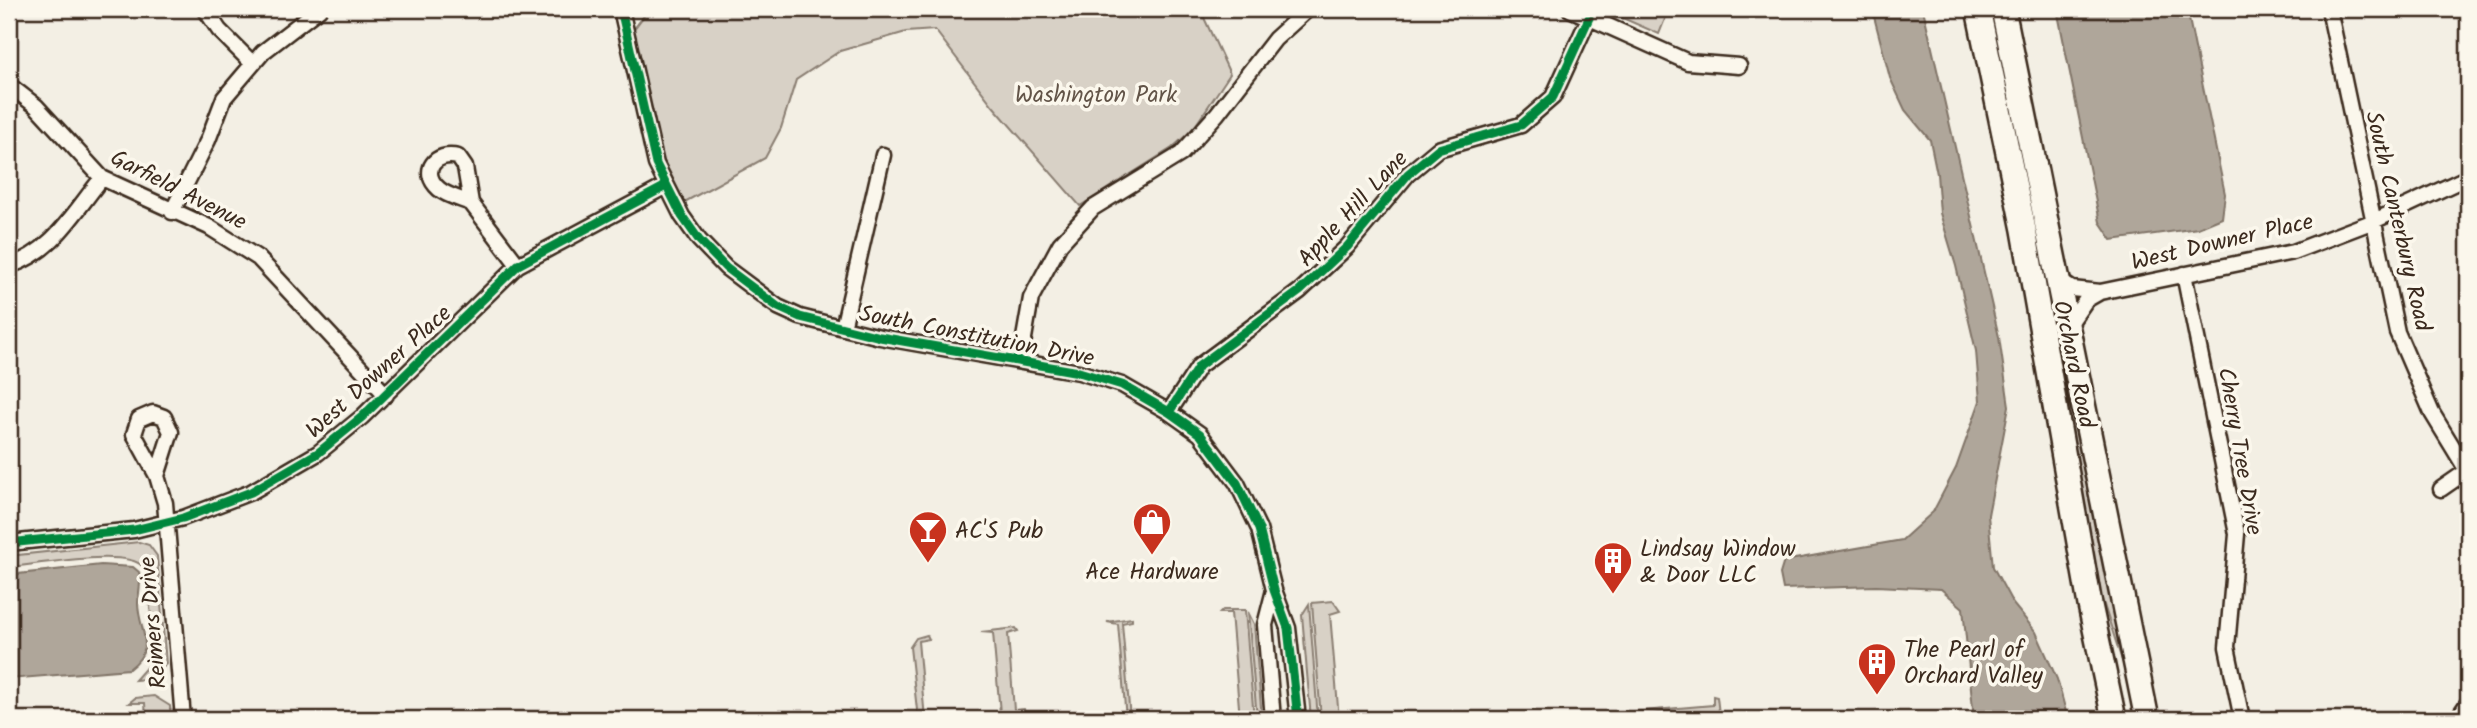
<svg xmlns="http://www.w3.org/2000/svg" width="2477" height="728" font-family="Kalam,sans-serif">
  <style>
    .green { fill: #d8d1c6; stroke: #8a7e72; stroke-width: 2 }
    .water { fill: #afa69a; stroke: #817468; stroke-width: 2 }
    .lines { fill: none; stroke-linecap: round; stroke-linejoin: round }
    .street-casing { stroke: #3b2a1e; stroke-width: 19 }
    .primary-casing { stroke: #3b2a1e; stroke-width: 28 }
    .street { stroke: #fbf7ec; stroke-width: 14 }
    .primary { stroke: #fbf7ec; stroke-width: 23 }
    .cycleway-casing { stroke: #fbf7ec; stroke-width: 13 }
    .cycleway { stroke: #00873e; stroke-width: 9 }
    .labels { text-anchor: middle; stroke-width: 7; stroke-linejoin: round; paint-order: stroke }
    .park-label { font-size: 23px; fill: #625448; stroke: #fbf7ec }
    .street-label { font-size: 23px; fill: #3b2a1e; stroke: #fbf7ec }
    .poi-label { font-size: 23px; fill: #3b2a1e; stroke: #fbf7ec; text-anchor: start }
  </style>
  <rect width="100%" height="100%" fill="#f3efe4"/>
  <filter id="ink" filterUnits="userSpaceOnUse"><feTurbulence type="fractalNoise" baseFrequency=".0143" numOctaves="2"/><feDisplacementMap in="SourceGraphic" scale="14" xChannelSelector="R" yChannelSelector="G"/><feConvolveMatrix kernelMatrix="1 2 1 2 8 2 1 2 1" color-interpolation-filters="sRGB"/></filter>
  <g filter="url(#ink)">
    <path class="green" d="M649 9H1200L1230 74 1193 129 1172 148 1080 206 993 106 935 30 906 32 840 51 796 80 781 128 765 158 681 204 662 162 631 43 634 29Z
      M1602 9H1669L1659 34Z
      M1987 9H1995L2129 682 2089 559Z
      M139 542 149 545 157 556 166 663 157 678 135 680 151 662 154 651C153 638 148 574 142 566 126 548 34 565 9 567V556Z
      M1333 601 1340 611 1330 614 1339 719H1321L1312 603Z
      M1309 604 1318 719H1311L1302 615Z
      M1223 610H1245L1254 719H1240L1231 613H1220Z
      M1248 612 1254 624 1262 719H1257Z
      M1132 618V621L1122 623 1130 719H1126L1118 624 1107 622Z
      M1016 628 1018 631 1008 634 1014 710 1024 709 1025 714 990 718 991 715 1000 713 993 633 981 632Z
      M927 635 929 639 918 641 925 719H918L910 647 916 638Z
      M154 696 170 706 171 719H146L145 703H129L135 698Z
      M1713 696 1717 697 1719 714 1670 711 1624 719 1572 717 1713 705Z"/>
    <path class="water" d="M1872 9H1923L1999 337 2009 406 1988 515 1993 567 2013 604 2036 632 2057 679 2068 719H1974L1963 608 1941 589 1876 586 1783 589 1780 574 1784 561 1902 540 1933 512 1956 468 1980 401 1976 351 1956 266 1940 213 1937 174 1930 140 1905 110 1890 78Z
      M2057 9H2187L2225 194 2222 218 2198 228 2112 240 2100 222Z
      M101 565 133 567 139 572C142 583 138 593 138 604 139 632 158 647 129 669L9 679V575Z"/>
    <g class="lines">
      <g class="street-casing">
        <path id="street" d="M205 9 219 30 253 64
          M621 9 656 164 682 216 699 240 726 268 778 307 800 317 880 337 1079 372 1122 385 1169 412 1200 434 1237 483 1259 529 1274 590 1288 628 1298 719
          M1570 9 1688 62 1739 66
          M2329 9 2397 332 2432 413 2468 472
          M9 85 36 106 102 178 209 227 258 258 386 395
          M471 203C461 199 447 196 439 189 419 171 436 151 458 157L465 167 471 203 518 265
          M172 212 208 140 224 98 263 52 319 9
          M9 266C53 252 74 212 102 178
          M2184 274 2237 534 2227 647 2242 719
          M2057 279 2072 289 2100 292 2293 252 2374 221 2468 177
          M2068 326 2086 300 2100 292
          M843 328 883 155
          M1020 361 1031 298 1060 244 1093 208 1181 154 1217 114 1275 39 1308 9
          M1169 412 1199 366 1300 291 1347 247 1408 174 1438 149 1521 125 1553 97 1589 18
          M157 476 134 434 139 419 153 413 164 417 171 432 157 476 165 503 183 719
          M2441 489 2467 471
          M9 543 134 530 183 518 251 492 318 453 362 417 518 265 666 186
          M1273 719 1265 625 1274 590
          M2457 719 2468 703"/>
      </g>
      <g class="primary-casing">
        <path id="primary" d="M1978 9 2024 230 2090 605 2114 719
          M2003 9 2147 719"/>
      </g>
      <use href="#street" class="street"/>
      <use href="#primary" class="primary"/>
      <g class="cycleway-casing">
        <path id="cycleway" d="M621 9 656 164 682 216 699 240 726 268 778 307 800 317 880 337 1079 372 1122 385 1169 412 1200 434 1237 483 1259 529 1274 590 1288 628 1298 719
          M1169 412 1199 366 1300 291 1347 247 1408 174 1438 149 1521 125 1553 97 1589 18
          M9 543 134 530 183 518 251 492 318 453 362 417 518 265 666 186"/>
      </g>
      <use href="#cycleway" class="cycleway"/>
    </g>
  </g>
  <defs>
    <g id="shop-pin" transform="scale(2.0125)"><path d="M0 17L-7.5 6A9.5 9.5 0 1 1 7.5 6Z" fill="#c8321e" stroke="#fbf7ec"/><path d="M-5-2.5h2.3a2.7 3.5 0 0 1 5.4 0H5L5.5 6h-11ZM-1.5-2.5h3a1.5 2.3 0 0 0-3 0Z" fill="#fff"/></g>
    <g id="bar-pin" transform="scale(2.0125)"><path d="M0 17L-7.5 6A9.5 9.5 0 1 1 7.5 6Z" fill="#c8321e" stroke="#fbf7ec"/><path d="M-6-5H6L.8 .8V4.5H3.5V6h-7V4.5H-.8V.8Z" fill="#fff"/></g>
    <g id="building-pin" transform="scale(2.0125)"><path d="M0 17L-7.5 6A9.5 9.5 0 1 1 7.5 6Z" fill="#c8321e" stroke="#fbf7ec"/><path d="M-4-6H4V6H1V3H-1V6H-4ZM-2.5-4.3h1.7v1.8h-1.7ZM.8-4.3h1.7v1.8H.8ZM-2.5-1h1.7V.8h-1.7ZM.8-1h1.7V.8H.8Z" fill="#fff"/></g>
  </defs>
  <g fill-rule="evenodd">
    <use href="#shop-pin" x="1152" y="522"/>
    <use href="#bar-pin" x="928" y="530"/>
    <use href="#building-pin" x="1613" y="561"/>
    <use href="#building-pin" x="1877" y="662"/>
  </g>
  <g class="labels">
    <g class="park-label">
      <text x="1096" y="102">Washington Park</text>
    </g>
    <g class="street-label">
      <text transform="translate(179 189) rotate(27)" y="8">Garfield Avenue</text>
      <text transform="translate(1352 208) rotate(-47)" y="8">Apple Hill Lane</text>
      <text transform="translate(2399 221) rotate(77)" y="8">South Canterbury Road</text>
      <text transform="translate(2222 241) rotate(-13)" y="8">West Downer Place</text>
      <text transform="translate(977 335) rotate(11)" y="8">South Constitution Drive</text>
      <text transform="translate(2075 364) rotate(78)" y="8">Orchard Road</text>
      <text transform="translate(378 371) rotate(-42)" y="8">West Downer Place</text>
      <text transform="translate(2241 451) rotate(80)" y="8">Cherry Tree Drive</text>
      <text transform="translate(152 623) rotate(-95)" y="8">Reimers Drive</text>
    </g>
    <g class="poi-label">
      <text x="955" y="538">AC'S Pub</text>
      <text x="1640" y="556">Lindsay Window<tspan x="1640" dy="26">&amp; Door LLC</tspan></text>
      <text x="1152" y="579" text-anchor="middle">Ace Hardware</text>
      <text x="1904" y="657">The Pearl of<tspan x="1904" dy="26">Orchard Valley</tspan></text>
    </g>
  </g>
  <rect width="2477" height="728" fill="none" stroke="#fbf7ec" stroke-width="35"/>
  <rect x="18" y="18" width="2442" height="693" fill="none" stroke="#3b2a1e" stroke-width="2.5" filter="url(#ink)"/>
</svg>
